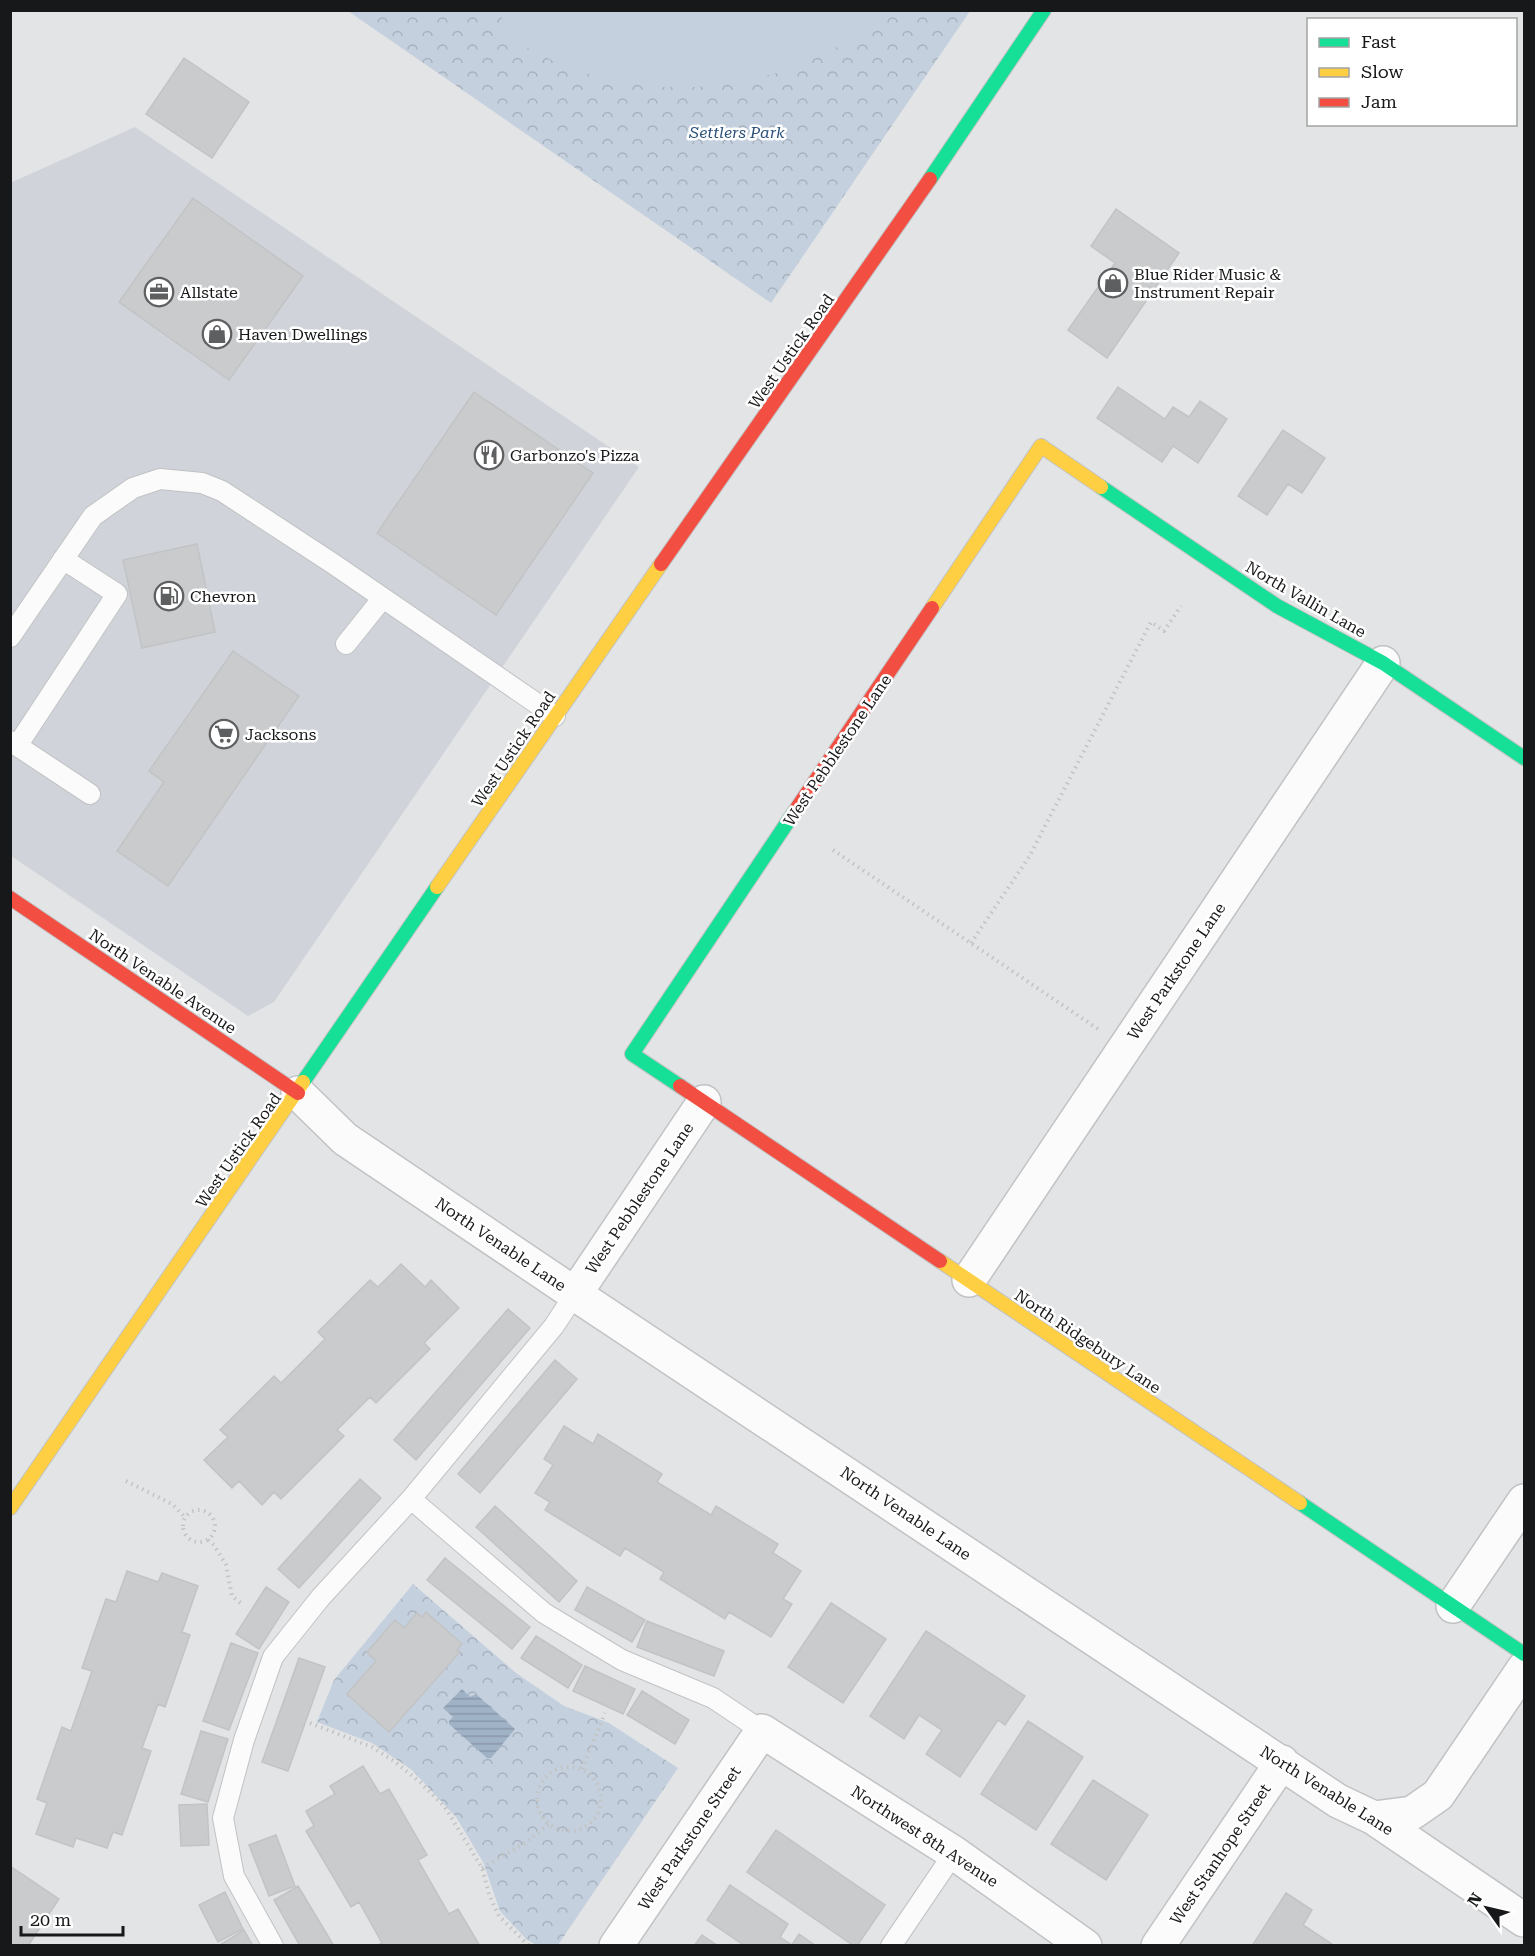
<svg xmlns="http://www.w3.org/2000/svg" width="1535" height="1956" font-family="'Roboto Serif',serif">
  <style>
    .built { fill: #d0d4da }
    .forest { fill: url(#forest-crowns) }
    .garden { fill: #c4d0de }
    .water { fill: url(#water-rules) }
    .building { fill: #cacbcd; stroke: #c2c3c4; stroke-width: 1.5 }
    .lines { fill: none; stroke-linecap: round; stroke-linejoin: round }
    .lane-casing { stroke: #c1c2c4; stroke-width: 22 }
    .street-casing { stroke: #c1c2c4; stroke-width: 36 }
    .fast-casing { stroke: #c1c2c4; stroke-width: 16 }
    .slow-casing { stroke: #c1c2c4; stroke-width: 16 }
    .jam-casing { stroke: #c1c2c4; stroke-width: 16 }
    .path { stroke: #c2c3c3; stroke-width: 4; stroke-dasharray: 1.5 4.5; stroke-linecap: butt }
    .lane { stroke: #fbfbfb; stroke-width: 20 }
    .street { stroke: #fbfbfb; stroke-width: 33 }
    .fast { stroke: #16e098; stroke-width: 14 }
    .slow { stroke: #ffcf43; stroke-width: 14 }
    .jam { stroke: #f24e42; stroke-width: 14 }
    .labels { text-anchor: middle; stroke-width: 5; stroke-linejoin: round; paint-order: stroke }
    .park-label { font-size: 16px; font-style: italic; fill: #2d527c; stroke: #fff }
    .poi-label { font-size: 16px; fill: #171819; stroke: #fff; text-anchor: start }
    .street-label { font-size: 16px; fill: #171819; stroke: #fff }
  </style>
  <defs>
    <pattern id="forest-crowns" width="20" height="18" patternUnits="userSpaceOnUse" patternTransform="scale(1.5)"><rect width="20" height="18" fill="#c4d0de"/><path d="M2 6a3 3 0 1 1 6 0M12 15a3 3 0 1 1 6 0" fill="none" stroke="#a8b2be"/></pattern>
    <pattern id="water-rules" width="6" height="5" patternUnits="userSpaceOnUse" patternTransform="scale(1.5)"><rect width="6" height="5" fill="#a0b2c6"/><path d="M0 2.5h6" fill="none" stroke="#8998aa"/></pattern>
  </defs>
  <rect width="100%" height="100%" fill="#e3e4e6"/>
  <path class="built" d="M135 127 639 467 274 1002 248 1016 11 856 10 183Z"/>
  <path class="forest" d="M348 11H970L771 303Z
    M413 1584 516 1673 564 1706 609 1723 678 1768 558 1945H536L526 1939 500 1911 483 1862 456 1817 412 1770 372 1743 317 1722 334 1680Z"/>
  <path class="garden" d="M506 10H889V11C804 86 673 108 568 67 543 57 518 44 496 29Z"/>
  <path class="water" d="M462 1689 470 1697 476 1694 515 1729 491 1758H487L449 1724V1721L453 1717 443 1708Z"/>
  <path class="building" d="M184 58 249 102 212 158 146 114Z
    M193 198 303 276 229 380 119 302Z
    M1116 209 1179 253 1107 358 1068 330 1115 263 1091 246Z
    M1118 387 1165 419 1173 407 1189 417 1200 401 1227 419 1198 463 1173 446 1162 462 1097 418Z
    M474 392 593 473 496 615 377 533Z
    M1283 430 1325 458 1302 493 1288 484 1267 515 1238 496Z
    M197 544 215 632 142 648 123 560Z
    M233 651 299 696 168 886 117 851 164 782 149 771Z
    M401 1264 425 1287 431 1280 459 1308 424 1343 430 1349 376 1403 370 1397 337 1430 344 1436 281 1499 274 1492 262 1505 239 1481 232 1488 204 1460 228 1437 220 1430 274 1376 281 1383 325 1339 318 1332 370 1280 378 1287Z
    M508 1309 530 1328 416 1460 394 1440Z
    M555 1360 577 1379 480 1493 458 1474Z
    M564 1426 593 1444 598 1434 662 1474 657 1482 711 1515 716 1506 778 1544 773 1553 801 1571 783 1599 792 1604 771 1637 729 1612 725 1619 660 1579 664 1572 625 1548 620 1556 545 1510 550 1502 535 1493 553 1465 544 1459Z
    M360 1479 381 1498 299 1588 278 1569Z
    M495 1506 577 1581 559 1602 476 1527Z
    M445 1558 530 1627 512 1649 427 1580Z
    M127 1571 158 1582 162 1573 198 1586 182 1632 190 1635 165 1707 158 1704 142 1748 151 1751 122 1835 113 1832 107 1848 76 1838 73 1847 36 1834 47 1803 37 1799 62 1727 71 1731 92 1671 82 1668 106 1599 116 1602Z
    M266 1587 289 1602 259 1649 236 1634Z
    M587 1587 645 1620 632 1642 575 1610Z
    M831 1603 886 1639 843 1703 788 1667Z
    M426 1612 462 1644 457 1650 460 1652 389 1732 347 1694 376 1661 367 1652 395 1620 404 1628 417 1613 422 1617Z
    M647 1621 724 1651 714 1676 637 1647Z
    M926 1631 1025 1696 1005 1725 998 1720 960 1777 926 1754 942 1730 919 1715 904 1739 870 1716Z
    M536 1636 582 1665 568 1688 521 1658Z
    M231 1643 258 1653 229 1730 203 1721Z
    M299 1658 325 1667 288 1771 262 1762Z
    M585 1666 635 1689 623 1714 573 1691Z
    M642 1691 689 1720 675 1744 627 1715Z
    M1028 1721 1083 1757 1036 1830 981 1794Z
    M201 1731 228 1739 208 1802 181 1794Z
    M363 1766 380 1794 389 1789 427 1855 418 1860 449 1914 458 1909 480 1946H376L382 1943 359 1902 351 1907 306 1831 314 1826 306 1811 335 1794 330 1786Z
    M1093 1780 1148 1815 1106 1880 1051 1844Z
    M207 1804 209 1845 181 1846 179 1805Z
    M776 1830 885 1905 857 1946H854L747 1872Z
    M276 1835 295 1886 269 1896 249 1845Z
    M10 1866 59 1899 28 1946H10Z
    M730 1885 788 1924 780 1937 792 1945 799 1934 816 1946H745L707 1920Z
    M298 1886 334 1946H300L274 1900Z
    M225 1892 243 1929 218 1942 199 1905Z
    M1286 1893 1312 1910 1303 1925 1332 1944 1331 1946H1252Z
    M244 1930 253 1946H220V1945Z
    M702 1935 718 1946H694Z"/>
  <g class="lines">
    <g class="lane-casing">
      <path id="lane" d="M10 637 93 516 133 488 160 479 202 483 222 491 332 563 555 716
        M346 644 382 599
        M10 741 90 794
        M17 746 117 594 63 559
        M411 1499 544 1613 622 1660 713 1698 762 1731
        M273 1946 234 1876 223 1818 244 1740 273 1657 321 1597 411 1499 554 1326 575 1294
        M891 1946 954 1853"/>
    </g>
    <g class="street-casing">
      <path id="street" d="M298 1093 345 1139 575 1294 1338 1801 1374 1818 1524 1920
        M969 1280 1383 663
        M575 1294 704 1102
        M1453 1606 1524 1501
        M1374 1818 1412 1813 1438 1795 1524 1668
        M616 1946 762 1731 954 1853 1085 1946
        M1158 1946 1282 1762"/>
    </g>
    <g class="fast-casing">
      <path id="fast" d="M930 179 1044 10
        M1101 487 1277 606 1383 663 1524 758
        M303 1082 437 887
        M680 1086 632 1054 795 811
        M1300 1503 1524 1654"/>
    </g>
    <g class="slow-casing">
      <path id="slow" d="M932 608 1041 446 1101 487
        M437 887 661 564
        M940 1261 1300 1503
        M10 1508 303 1082"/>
    </g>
    <g class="jam-casing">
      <path id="jam" d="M661 564 930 179
        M795 811 932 608
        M10 898 298 1093
        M680 1086 940 1261"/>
    </g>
    <path class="path" d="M833 850 1098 1029
      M971 943 1029 857 1151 622 1164 631 1181 606
      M126 1481 172 1504 185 1517
      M183 1526a16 16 0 1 1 32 0a16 16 0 1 1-32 0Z
      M208 1540 214 1545 226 1565 232 1596 243 1605
      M310 1723 372 1747 394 1761 420 1782 445 1807 482 1868 490 1897 499 1916 529 1946
      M537 1799a32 32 0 1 1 64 0a32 32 0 1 1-64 0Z
      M582 1769 605 1713
      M482 1868 522 1845 549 1824"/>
    <use href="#lane" class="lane"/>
    <use href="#street" class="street"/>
    <use href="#fast" class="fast"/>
    <use href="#slow" class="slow"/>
    <use href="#jam" class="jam"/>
  </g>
  <defs>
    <g id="shop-ring" transform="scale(1.5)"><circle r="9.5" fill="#fff" stroke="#5e5f61" stroke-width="1.5"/><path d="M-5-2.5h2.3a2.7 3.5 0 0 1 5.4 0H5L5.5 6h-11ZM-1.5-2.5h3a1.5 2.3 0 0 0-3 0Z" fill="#5e5f61"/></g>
    <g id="office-ring" transform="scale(1.5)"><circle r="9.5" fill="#fff" stroke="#5e5f61" stroke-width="1.5"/><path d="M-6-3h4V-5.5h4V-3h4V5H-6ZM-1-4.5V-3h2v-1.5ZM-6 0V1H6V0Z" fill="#5e5f61"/></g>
    <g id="restaurant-ring" transform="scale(1.5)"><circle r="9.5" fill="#fff" stroke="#5e5f61" stroke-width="1.5"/><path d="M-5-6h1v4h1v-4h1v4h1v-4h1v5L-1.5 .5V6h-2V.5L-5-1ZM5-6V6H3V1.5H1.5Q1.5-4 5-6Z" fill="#5e5f61"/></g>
    <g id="fuel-ring" transform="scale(1.5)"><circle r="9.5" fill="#fff" stroke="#5e5f61" stroke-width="1.5"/><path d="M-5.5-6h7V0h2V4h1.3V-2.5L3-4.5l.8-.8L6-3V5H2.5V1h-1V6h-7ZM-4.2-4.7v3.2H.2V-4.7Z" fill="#5e5f61"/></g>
    <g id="supermarket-ring" transform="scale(1.5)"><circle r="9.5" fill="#fff" stroke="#5e5f61" stroke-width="1.5"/><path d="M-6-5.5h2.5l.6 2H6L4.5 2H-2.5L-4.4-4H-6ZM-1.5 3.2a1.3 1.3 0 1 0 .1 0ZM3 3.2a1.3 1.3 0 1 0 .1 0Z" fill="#5e5f61"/></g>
  </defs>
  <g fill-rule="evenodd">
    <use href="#shop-ring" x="1113" y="283"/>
    <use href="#office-ring" x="159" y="292"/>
    <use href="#shop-ring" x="217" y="334"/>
    <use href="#restaurant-ring" x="489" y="455"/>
    <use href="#fuel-ring" x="169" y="596"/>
    <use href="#supermarket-ring" x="224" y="734"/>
  </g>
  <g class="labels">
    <g class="park-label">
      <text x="737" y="138">Settlers Park</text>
    </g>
    <g class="poi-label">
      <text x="1134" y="280">Blue Rider Music &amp;<tspan x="1134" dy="18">Instrument Repair</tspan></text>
      <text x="180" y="298">Allstate</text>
      <text x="238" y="340">Haven Dwellings</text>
      <text x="510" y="461">Garbonzo's Pizza</text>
      <text x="190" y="602">Chevron</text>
      <text x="245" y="740">Jacksons</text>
    </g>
    <g class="street-label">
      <text transform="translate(791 351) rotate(-55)" y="6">West Ustick Road</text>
      <text transform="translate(1306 599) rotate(30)" y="6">North Vallin Lane</text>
      <text transform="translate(513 749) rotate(-56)" y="6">West Ustick Road</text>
      <text transform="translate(837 750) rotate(-56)" y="6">West Pebblestone Lane</text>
      <text transform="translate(1176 971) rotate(-56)" y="6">West Parkstone Lane</text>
      <text transform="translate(163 981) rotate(34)" y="6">North Venable Avenue</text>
      <text transform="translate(238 1150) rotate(-55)" y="6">West Ustick Road</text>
      <text transform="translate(639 1198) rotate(-56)" y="6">West Pebblestone Lane</text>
      <text transform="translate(501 1244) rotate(34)" y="6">North Venable Lane</text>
      <text transform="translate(1088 1341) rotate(34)" y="6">North Ridgebury Lane</text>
      <text transform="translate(906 1513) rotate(34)" y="6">North Venable Lane</text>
      <text transform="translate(1327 1790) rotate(32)" y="6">North Venable Lane</text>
      <text transform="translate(925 1836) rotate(33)" y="6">Northwest 8th Avenue</text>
      <text transform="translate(689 1838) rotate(-56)" y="6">West Parkstone Street</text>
      <text transform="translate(1220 1854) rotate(-56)" y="6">West Stanhope Street</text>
    </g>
  </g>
  <rect width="1535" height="1956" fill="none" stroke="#171819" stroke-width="24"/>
  <rect x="1307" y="18" width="210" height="108" fill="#ffffff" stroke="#a2a3a3" stroke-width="1.5"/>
  <rect x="1319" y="38" width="30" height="9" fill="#16e098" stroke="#a2a3a3" stroke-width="1.5"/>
  <text x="1361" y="48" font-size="18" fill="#171819">Fast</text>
  <rect x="1319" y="68" width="30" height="9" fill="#ffcf43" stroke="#a2a3a3" stroke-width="1.5"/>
  <text x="1361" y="78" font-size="18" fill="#171819">Slow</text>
  <rect x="1319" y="98" width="30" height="9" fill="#f24e42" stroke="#a2a3a3" stroke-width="1.5"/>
  <text x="1361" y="108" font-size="18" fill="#171819">Jam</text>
  <g transform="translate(1487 1908) rotate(304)" stroke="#ffffff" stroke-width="4.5" paint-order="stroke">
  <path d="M0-4.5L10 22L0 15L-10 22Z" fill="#171819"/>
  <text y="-9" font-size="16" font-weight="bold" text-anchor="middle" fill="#171819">N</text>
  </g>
  <path d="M21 1926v9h102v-9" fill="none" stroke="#171819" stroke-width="3"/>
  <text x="30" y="1926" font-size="18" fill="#171819" stroke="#ffffff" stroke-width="4.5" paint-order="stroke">20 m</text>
</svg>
